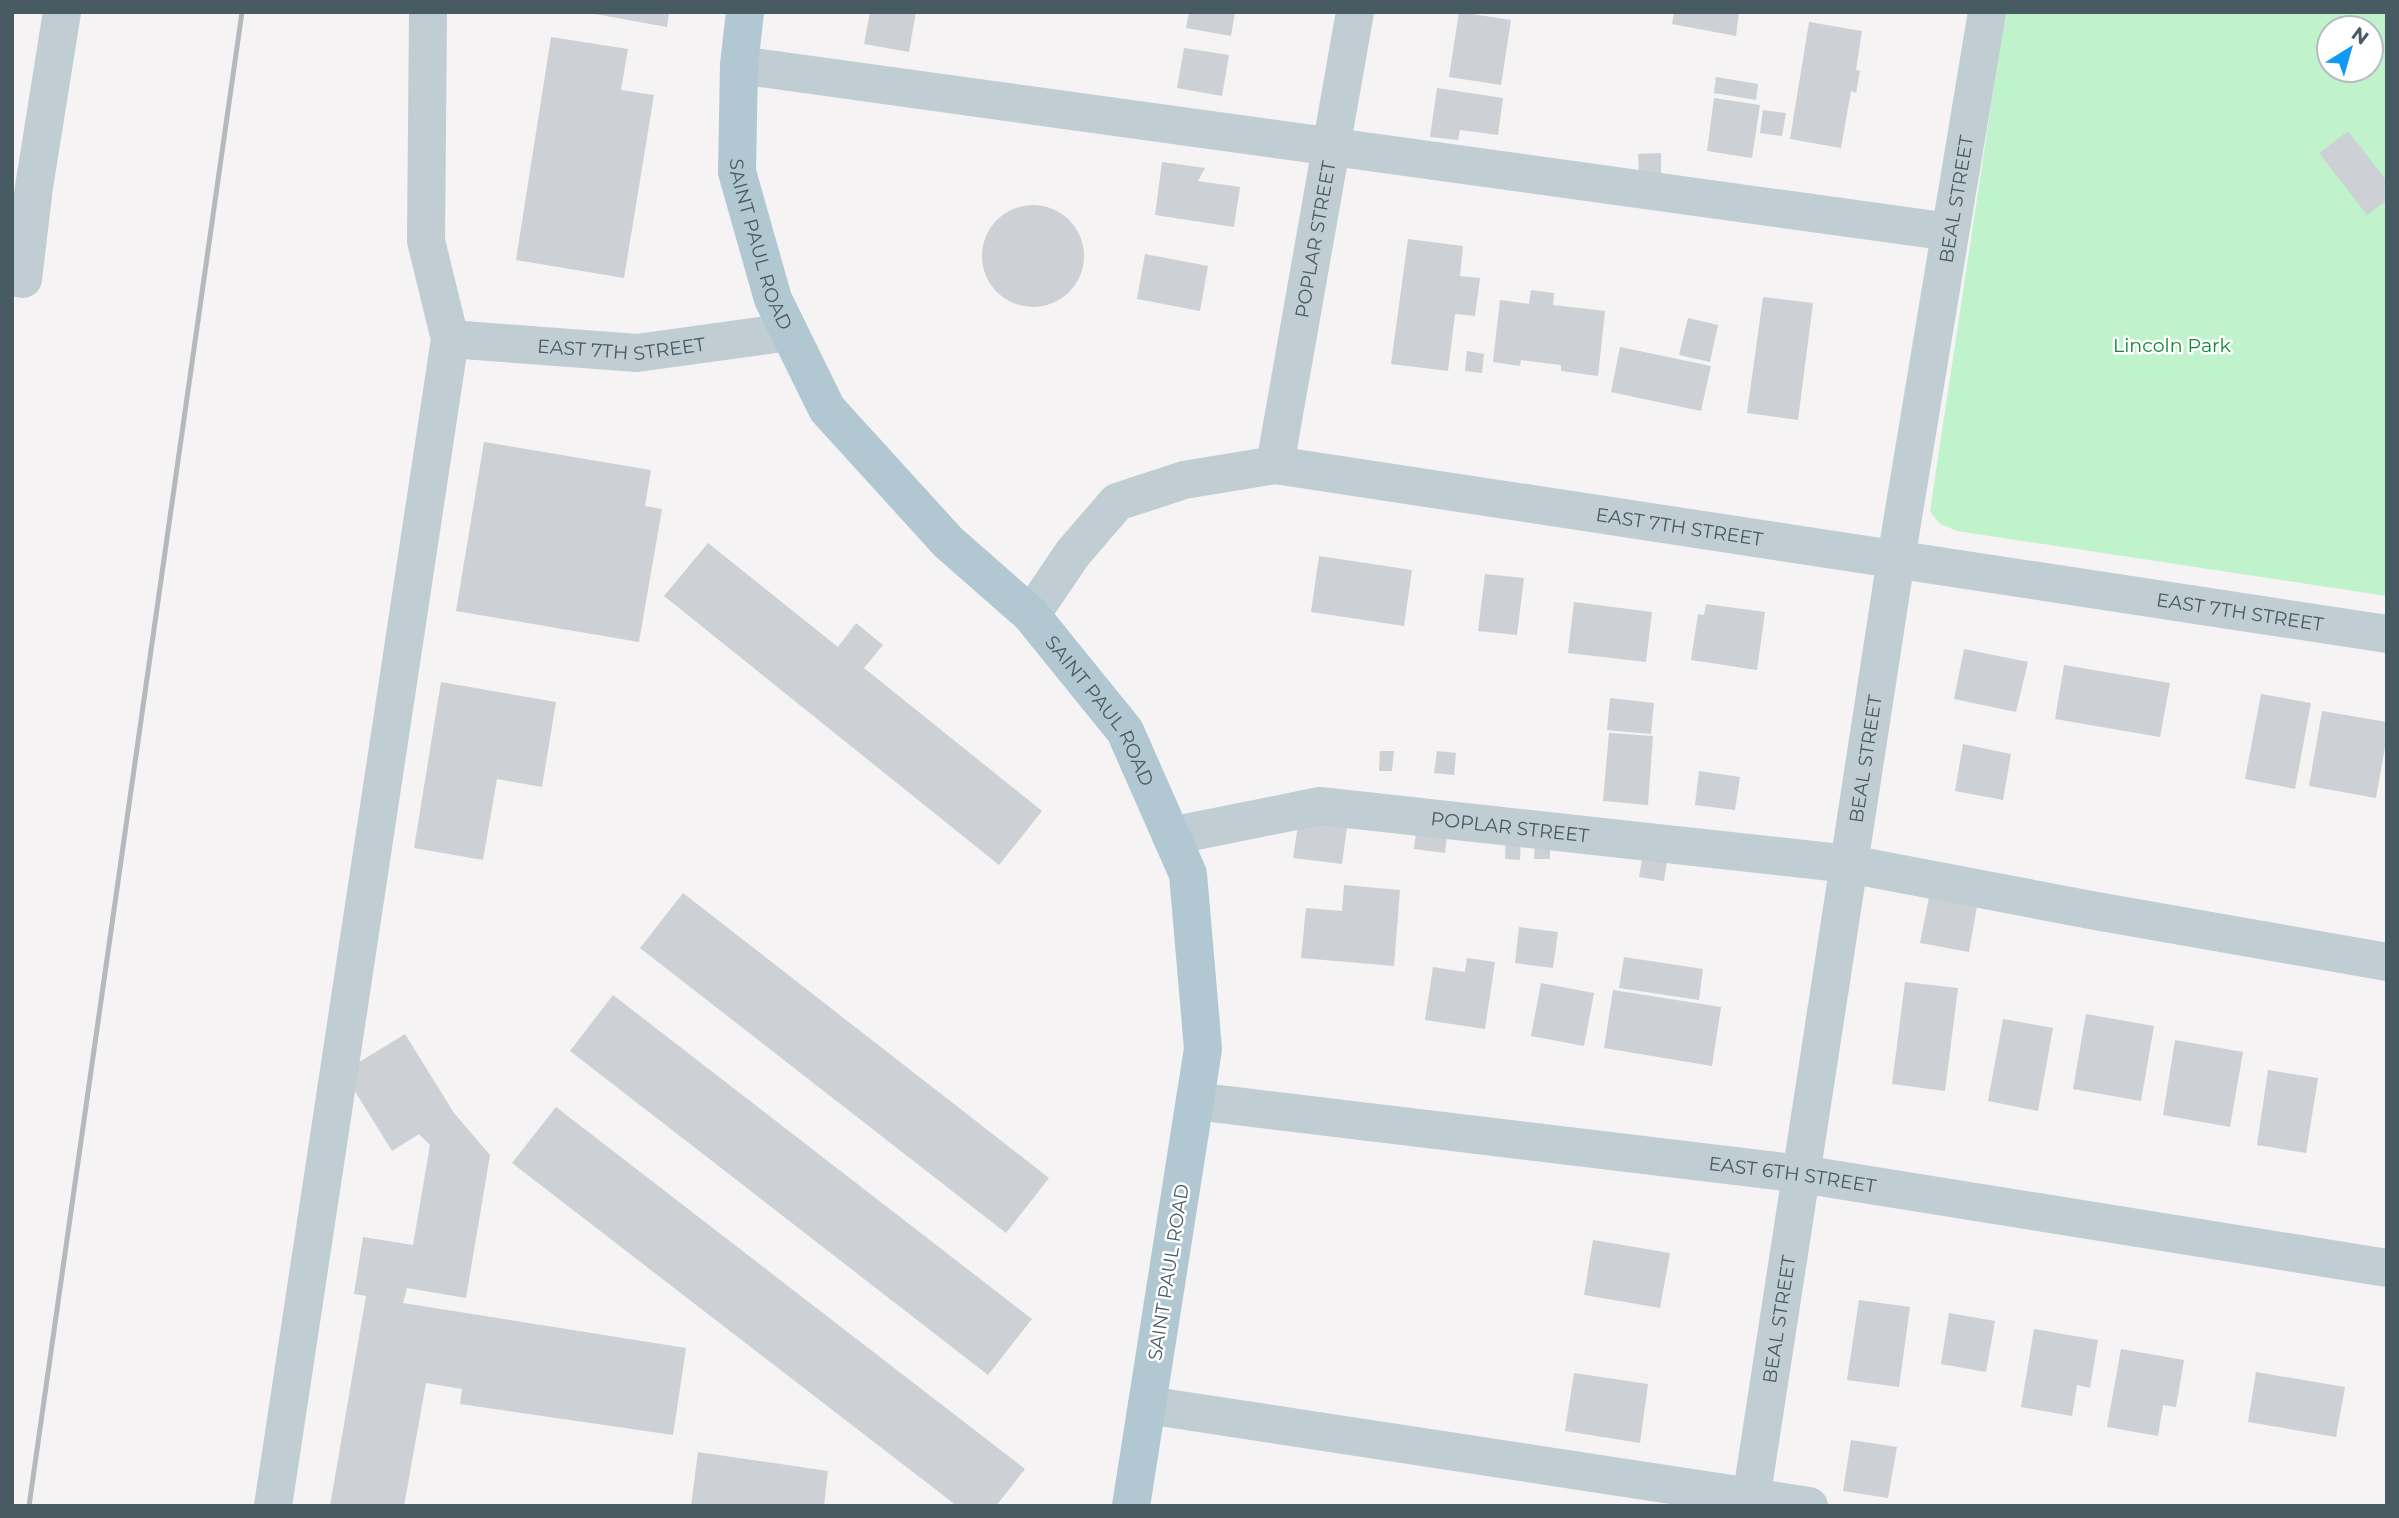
<svg xmlns="http://www.w3.org/2000/svg" width="2399" height="1518" font-family="Montserrat,sans-serif">
  <style>
    .green { fill: #c0f3cb; fill-rule: evenodd }
    .building { fill: #cdd1d5 }
    .lines { fill: none; stroke-linecap: round; stroke-linejoin: round }
    .minor { stroke: #c0cdd3; stroke-width: 38 }
    .major { stroke: #b1c8d3; stroke-width: 38 }
    .rail { stroke: #b4b9bd; stroke-width: 5 }
    .labels { text-anchor: middle; stroke-width: 5; stroke-linejoin: round; paint-order: stroke }
    .street-label { font-size: 19px; fill: #495b62; stroke: #fff }
    .park-label { font-size: 19px; fill: #118637; stroke: #fff }
  </style>
  <rect width="100%" height="100%" fill="#f5f3f3"/>
  <path class="green" d="M2005 12H2387V596L1957 531 1940 524 1930 511ZM2329 28H2371V70H2329Z"/>
  <path class="building" d="M584 12H669L667 27Z
    M870 12H916L909 52 864 44Z
    M1189 12H1235L1231 36 1186 28Z
    M1459 12 1511 20 1501 85 1449 77Z
    M1674 12H1739L1736 36 1672 24Z
    M1809 22 1862 31 1856 70 1860 71 1856 93 1851 91 1841 148 1790 139Z
    M551 37 628 49 621 90 654 95 624 278 516 260Z
    M1184 48 1229 55 1222 96 1177 88Z
    M1716 77 1758 84 1756 100 1714 93Z
    M1437 88 1503 98 1498 135 1460 130 1458 140 1430 137Z
    M1714 98 1760 105 1752 158 1707 151Z
    M1763 110 1786 113 1782 136 1760 133Z
    M2348 131 2387 181V200L2367 215 2319 153Z
    M1661 153V176H1639L1638 154Z
    M1162 162 1205 168 1198 181 1240 187 1234 227 1155 215Z
    M982 256a51 51 0 1 1 102 0a51 51 0 1 1-102 0Z
    M1408 239 1463 246 1460 276 1480 278 1475 316 1455 314 1448 371 1391 364Z
    M1145 254 1208 266 1200 311 1137 299Z
    M1531 290 1554 293 1553 305 1605 311 1598 376 1561 371V365L1521 360 1520 366 1493 362 1500 300 1529 304Z
    M1763 297 1813 303 1798 420 1747 413Z
    M1688 318 1718 325 1710 362 1679 355Z
    M1620 347 1711 366 1701 411 1611 392Z
    M1467 351 1484 354 1482 373 1465 371Z
    M484 442 651 470 645 506 662 509 639 642 456 611Z
    M708 543 838 647 856 623 883 645 864 668 1042 811 999 865 664 596Z
    M1319 556 1412 570 1404 626 1311 612Z
    M1485 574 1524 578 1517 635 1478 631Z
    M1574 602 1652 612 1646 662 1568 653Z
    M1706 604 1765 612 1757 670 1691 660 1698 614 1704 615Z
    M1964 649 2028 662 2016 712 1954 699Z
    M2064 665 2170 683 2160 737 2055 719Z
    M441 682 556 702 542 787 497 779 483 860 414 848Z
    M2261 694 2311 703 2295 789 2245 779Z
    M1610 698 1654 703 1651 734 1607 730Z
    M2322 711 2387 722V736L2376 798 2309 786Z
    M1609 733 1653 736 1648 805 1603 801Z
    M1963 744 2011 754 2003 800 1955 791Z
    M1380 751H1394L1392 771H1379Z
    M1437 751 1456 753 1454 775 1434 773Z
    M1699 771 1740 777 1735 810 1695 805Z
    M1300 812 1348 820 1342 864 1293 858Z
    M1417 824 1448 827 1445 853 1414 849Z
    M1506 834 1521 835 1520 860 1505 859Z
    M1535 844 1550 845V859H1534Z
    M1642 859 1667 862 1664 881 1639 877Z
    M1344 885 1400 890 1394 966 1301 958 1306 908 1342 911Z
    M683 893 1049 1178 1006 1233 640 948Z
    M1929 897 1977 906 1969 952 1920 943Z
    M1519 927 1558 932 1553 968 1515 963Z
    M1624 957 1703 969 1699 1000 1619 988Z
    M1467 958 1495 962 1485 1029 1425 1020 1433 967 1465 972Z
    M1905 982 1958 988 1945 1091 1892 1084Z
    M1541 983 1594 993 1584 1046 1531 1036Z
    M1613 990 1721 1007 1712 1066 1604 1048Z
    M613 995 1032 1319 988 1375 570 1051Z
    M2086 1014 2154 1026 2141 1101 2073 1089Z
    M2003 1019 2053 1028 2038 1111 1988 1101Z
    M405 1034 454 1113 490 1155 466 1298 407 1288 403 1303 686 1348 673 1435 460 1404 462 1389 426 1383 404 1506H330L366 1296 354 1294 363 1237 413 1245 430 1145 419 1134 392 1151 343 1072Z
    M2175 1040 2243 1052 2230 1127 2163 1115Z
    M2268 1070 2318 1078 2306 1153 2257 1145Z
    M556 1107 1025 1469 996 1506H957L512 1163Z
    M1593 1240 1670 1253 1660 1308 1584 1295Z
    M1859 1300 1910 1307 1899 1387 1847 1380Z
    M1949 1313 1995 1321 1986 1372 1941 1364Z
    M2034 1329 2098 1340 2090 1388 2077 1385 2072 1416 2021 1407Z
    M2121 1349 2184 1360 2176 1407 2163 1405 2158 1436 2107 1427Z
    M2256 1372 2345 1387 2336 1437 2248 1422Z
    M1574 1373 1648 1384 1640 1443 1565 1431Z
    M1851 1440 1897 1447 1888 1498 1843 1491Z
    M698 1452 828 1471 824 1506H691Z"/>
  <g class="lines">
    <g class="minor">
      <path d="M739 65 1950 232"/>
      <path d="M12 277 23 279 34 187 62 12"/>
      <path id="s1" d="M450 339 637 353 789 332"/>
      <path id="s2" d="M1275 465 1355 12"/>
      <path id="s3" d="M1031 615 1073 553 1117 502 1184 480 1275 465 2387 634"/>
      <path id="s4" d="M1171 836 1320 806 1849 864 2096 911 2387 962"/>
      <path id="s5" d="M1195 1101 1801 1174 2387 1268"/>
      <path d="M1147 1405 1809 1506"/>
      <path d="M273 1506 450 339 426 241 428 12"/>
      <path id="s6" d="M1750 1506 1896 559 1987 12"/>
    </g>
    <path class="major" id="s7" d="M745 12 739 65 737 172 773 299 827 409 948 542 1031 615 1125 731 1188 874 1203 1049 1131 1506"/>
    <path class="rail" d="M29 1506 242 12"/>
  </g>
  <g class="labels">
    <g class="street-label">
      <text dy="7" stroke="none"><textPath href="#s6" startOffset="1323">BEAL STREET</textPath></text>
      <text dy="7" stroke="none"><textPath href="#s2" startOffset="229">POPLAR STREET</textPath></text>
      <text dy="7" stroke="none"><textPath href="#s7" startOffset="236">SAINT PAUL ROAD</textPath></text>
      <text dy="7" stroke="none"><textPath href="#s1" startOffset="172">EAST 7TH STREET</textPath></text>
      <text dy="7" stroke="none"><textPath href="#s3" startOffset="714">EAST 7TH STREET</textPath></text>
      <text dy="7" stroke="none"><textPath href="#s3" startOffset="1281">EAST 7TH STREET</textPath></text>
      <text dy="7" stroke="none"><textPath href="#s7" startOffset="824">SAINT PAUL ROAD</textPath></text>
      <text dy="7" stroke="none"><textPath href="#s6" startOffset="756">BEAL STREET</textPath></text>
      <text dy="7" stroke="none"><textPath href="#s4" startOffset="343">POPLAR STREET</textPath></text>
      <text dy="7" stroke="none"><textPath href="#s5" startOffset="602">EAST 6TH STREET</textPath></text>
      <text transform="translate(1168 1272) rotate(-81)" y="7">SAINT PAUL ROAD</text>
      <text dy="7" stroke="none"><textPath href="#s6" startOffset="189">BEAL STREET</textPath></text>
    </g>
    <g class="park-label">
      <text x="2172" y="352">Lincoln Park</text>
    </g>
  </g>
  <rect width="2399" height="1518" fill="none" stroke="#495b62" stroke-width="28"/>
  <g transform="translate(2350 49) rotate(37)"><circle r="33" fill="#ffffff" stroke="#b6bdc0" stroke-width="2"/>
  <path d="M0-5L12 26L0 18L-12 26Z" fill="#0f9bf3"/>
  <text y="-10" font-size="19" font-weight="bold" text-anchor="middle" fill="#495b62">N</text>
  </g>
</svg>
